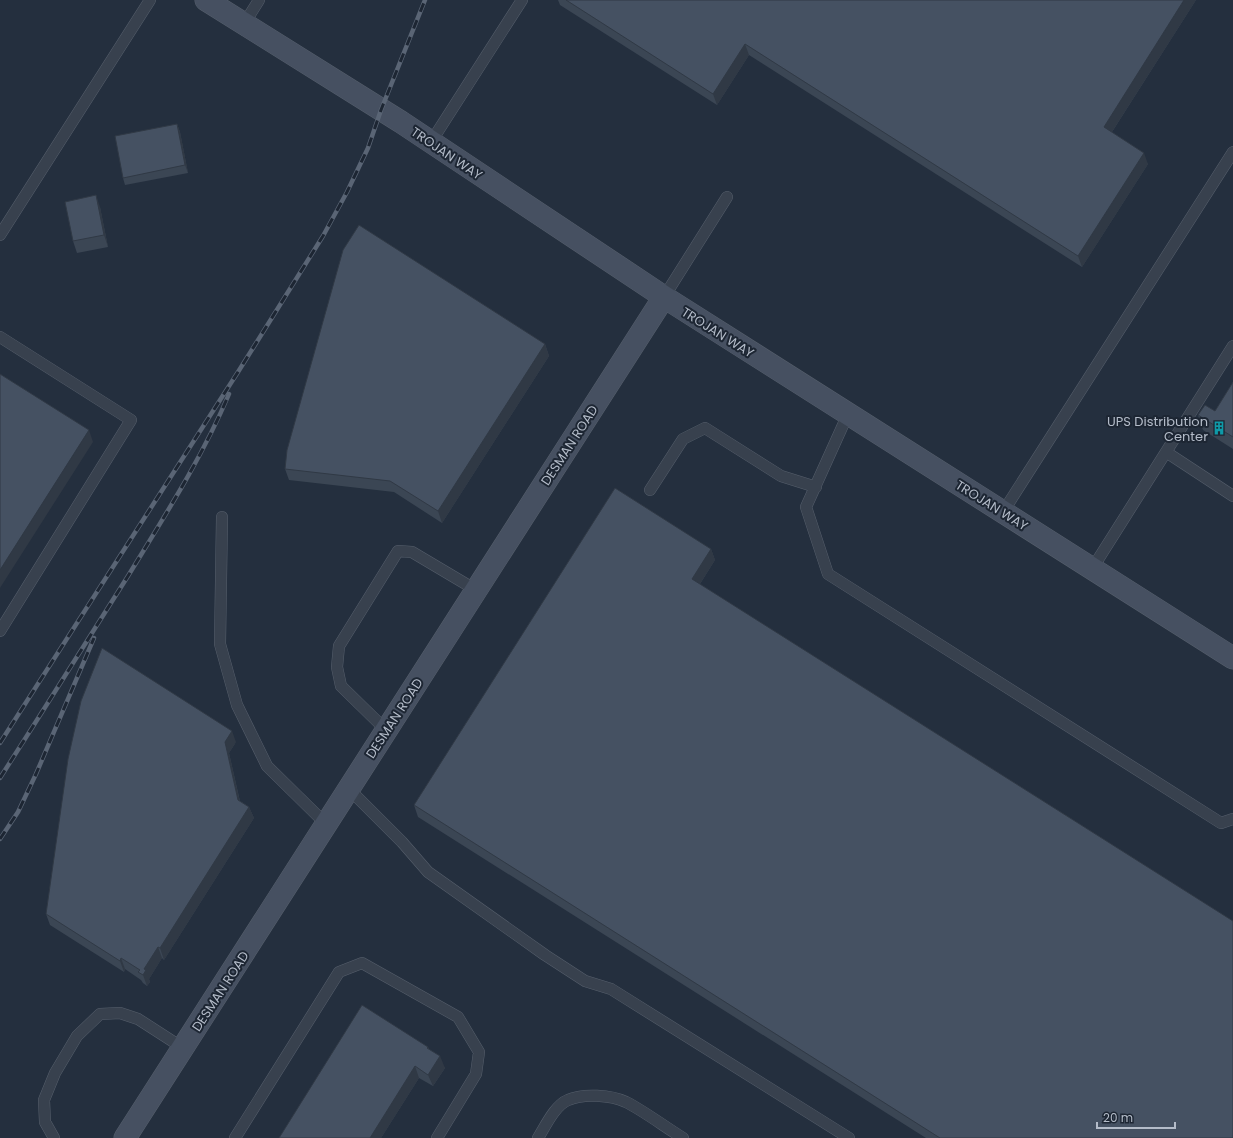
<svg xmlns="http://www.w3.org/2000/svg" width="1233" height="1138" font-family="Poppins,sans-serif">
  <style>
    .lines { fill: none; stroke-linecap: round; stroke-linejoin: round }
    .lane-casing { stroke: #565f6c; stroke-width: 12 }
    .secondary-casing { stroke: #565f6c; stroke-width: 23 }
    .lane { stroke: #38414e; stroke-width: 11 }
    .secondary { stroke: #465061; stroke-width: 22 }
    .rail-casing { stroke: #5a6575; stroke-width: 4.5 }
    .rail { stroke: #1d2633; stroke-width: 3; stroke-dasharray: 9; stroke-linecap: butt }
    .wall { fill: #3b4654 }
    .shaded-wall { fill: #303945 }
    .building { fill: #455162; stroke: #303945 }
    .labels { text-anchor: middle; stroke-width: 4; stroke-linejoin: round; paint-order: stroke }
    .street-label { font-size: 13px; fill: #b4bcc9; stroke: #1d2633 }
    .poi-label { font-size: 13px; fill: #b4bcc9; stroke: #1d2633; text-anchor: end }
  </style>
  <rect width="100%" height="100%" fill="#242f3e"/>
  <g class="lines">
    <g class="lane-casing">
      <path id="lane" d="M244 24 259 0
        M431 142 522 0
        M0 235 150 0
        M664 297 727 197
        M0 337 131 420 0 631
        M848 414 806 507 828 574 1221 823 1233 819
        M1166 452 1233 496
        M650 490 683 439 705 428 781 476 816 487
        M1003 512 1233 152
        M222 517 220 644 237 705 267 766 326 824
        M1092 569 1233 346
        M386 730 341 686 337 667 339 646 398 551 412 552 476 590
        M349 789 402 842 428 872 545 955 585 981 611 989 849 1138
        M54 1138 45 1122 44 1100 55 1073 77 1036 100 1014 120 1013 138 1019 183 1048
        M235 1138 339 972 362 963 458 1017 479 1052 476 1074 437 1138
        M538 1138C545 1127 555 1105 568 1100 583 1093 611 1095 626 1102 644 1111 665 1127 683 1138"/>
    </g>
    <g class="secondary-casing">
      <path id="secondary" d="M206 0 401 122 664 297 1233 658
        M125 1138 664 297"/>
    </g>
    <use href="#lane" class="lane"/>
    <use href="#secondary" class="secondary"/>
    <g class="rail-casing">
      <path id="rail" d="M0 743 238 372 323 236 347 192 368 148 381 110 425 0
        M0 778C43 711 85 644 128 576 164 517 202 458 229 394
        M0 839 18 812 36 774 94 638"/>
    </g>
    <use href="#rail" class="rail"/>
  </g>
  <path class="wall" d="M558 0H1196L1112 132 1148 164 1082 267 749 55 717 105 560 5Z
    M177 124 180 132 188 173 125 185 123 178Z
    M100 207 108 247 77 253 73 241Z
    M545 344 549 356 442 523 394 492 289 480 285 469Z
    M1233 382V449L1203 430 1198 415 1215 411Z
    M711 549 715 560 700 584 1233 1138H926L418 817 414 805Z
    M236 742 229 753 240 801 249 807 254 818 164 960 162 958 149 979 150 982 147 986 143 983 141 980 125 969 124 972 50 925 46 914Z
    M428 1047 429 1049 445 1068 433 1086 419 1078 381 1138H279Z"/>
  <path class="shaded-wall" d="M1184 0H1196L1108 138 1104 127Z
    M745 44 749 55 717 105 713 94Z
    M177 124 180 132 188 173 185 165Z
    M1144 153 1148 164 1082 267 1078 256Z
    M96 195 100 207 108 247 104 235Z
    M545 344 549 356 442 523 438 511Z
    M89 430 93 442 0 588V570Z
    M711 549 715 560 696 590 692 579Z
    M232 731 236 742 229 753 242 811 238 800 225 742Z
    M249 807 254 818 164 960 160 948Z
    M158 947 162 958 149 979 150 982 147 986 143 975 144 969Z
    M121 958 125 969 124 972 120 961Z
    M440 1056 445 1068 433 1086 428 1075Z
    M415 1066 419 1078 381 1138H370Z"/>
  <path class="building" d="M566 0H1184L1104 127 1144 153 1078 256 745 44 713 94Z
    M177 124 185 165 123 178 115 136Z
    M96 195 104 235 73 241 65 202Z
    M359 225 545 344 438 511 390 481 285 469 287 450 343 250Z
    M0 374 89 430 0 570Z
    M1233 382V437L1198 415 1205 405 1215 411Z
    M615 488 711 549 692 579 1233 921V1138H940L414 805Z
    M102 648 232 731 225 742 238 800 249 807 160 948 158 947 144 969 146 970 143 975 138 972 140 970 121 958 120 961 46 914 68 759 81 701Z
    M362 1005 428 1047 427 1048 440 1056 428 1075 415 1066 370 1138H279Z"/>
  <defs>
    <g id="building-bare" transform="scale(1.08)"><path d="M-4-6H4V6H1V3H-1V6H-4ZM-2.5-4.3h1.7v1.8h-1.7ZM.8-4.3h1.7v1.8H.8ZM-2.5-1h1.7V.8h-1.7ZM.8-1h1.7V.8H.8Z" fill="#0f9aa8" stroke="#1d2633" stroke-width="2.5" paint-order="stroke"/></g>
  </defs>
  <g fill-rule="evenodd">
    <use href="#building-bare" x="1219" y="428"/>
  </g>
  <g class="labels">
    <g class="street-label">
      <text transform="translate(447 153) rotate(34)" y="5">TROJAN WAY</text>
      <text transform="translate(718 332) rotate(32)" y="5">TROJAN WAY</text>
      <text transform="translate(569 445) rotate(-57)" y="5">DESMAN ROAD</text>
      <text transform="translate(992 505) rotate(32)" y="5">TROJAN WAY</text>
      <text transform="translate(394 718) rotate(-57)" y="5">DESMAN ROAD</text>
      <text transform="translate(220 991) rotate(-57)" y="5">DESMAN ROAD</text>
    </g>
    <g class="poi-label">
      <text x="1208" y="426">UPS Distribution<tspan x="1208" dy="15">Center</tspan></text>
    </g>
  </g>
  <path d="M1097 1122v6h78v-6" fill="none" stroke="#b4bcc9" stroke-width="2"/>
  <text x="1103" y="1122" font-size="12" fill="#b4bcc9" stroke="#1d2633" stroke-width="3" paint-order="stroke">20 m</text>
</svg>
